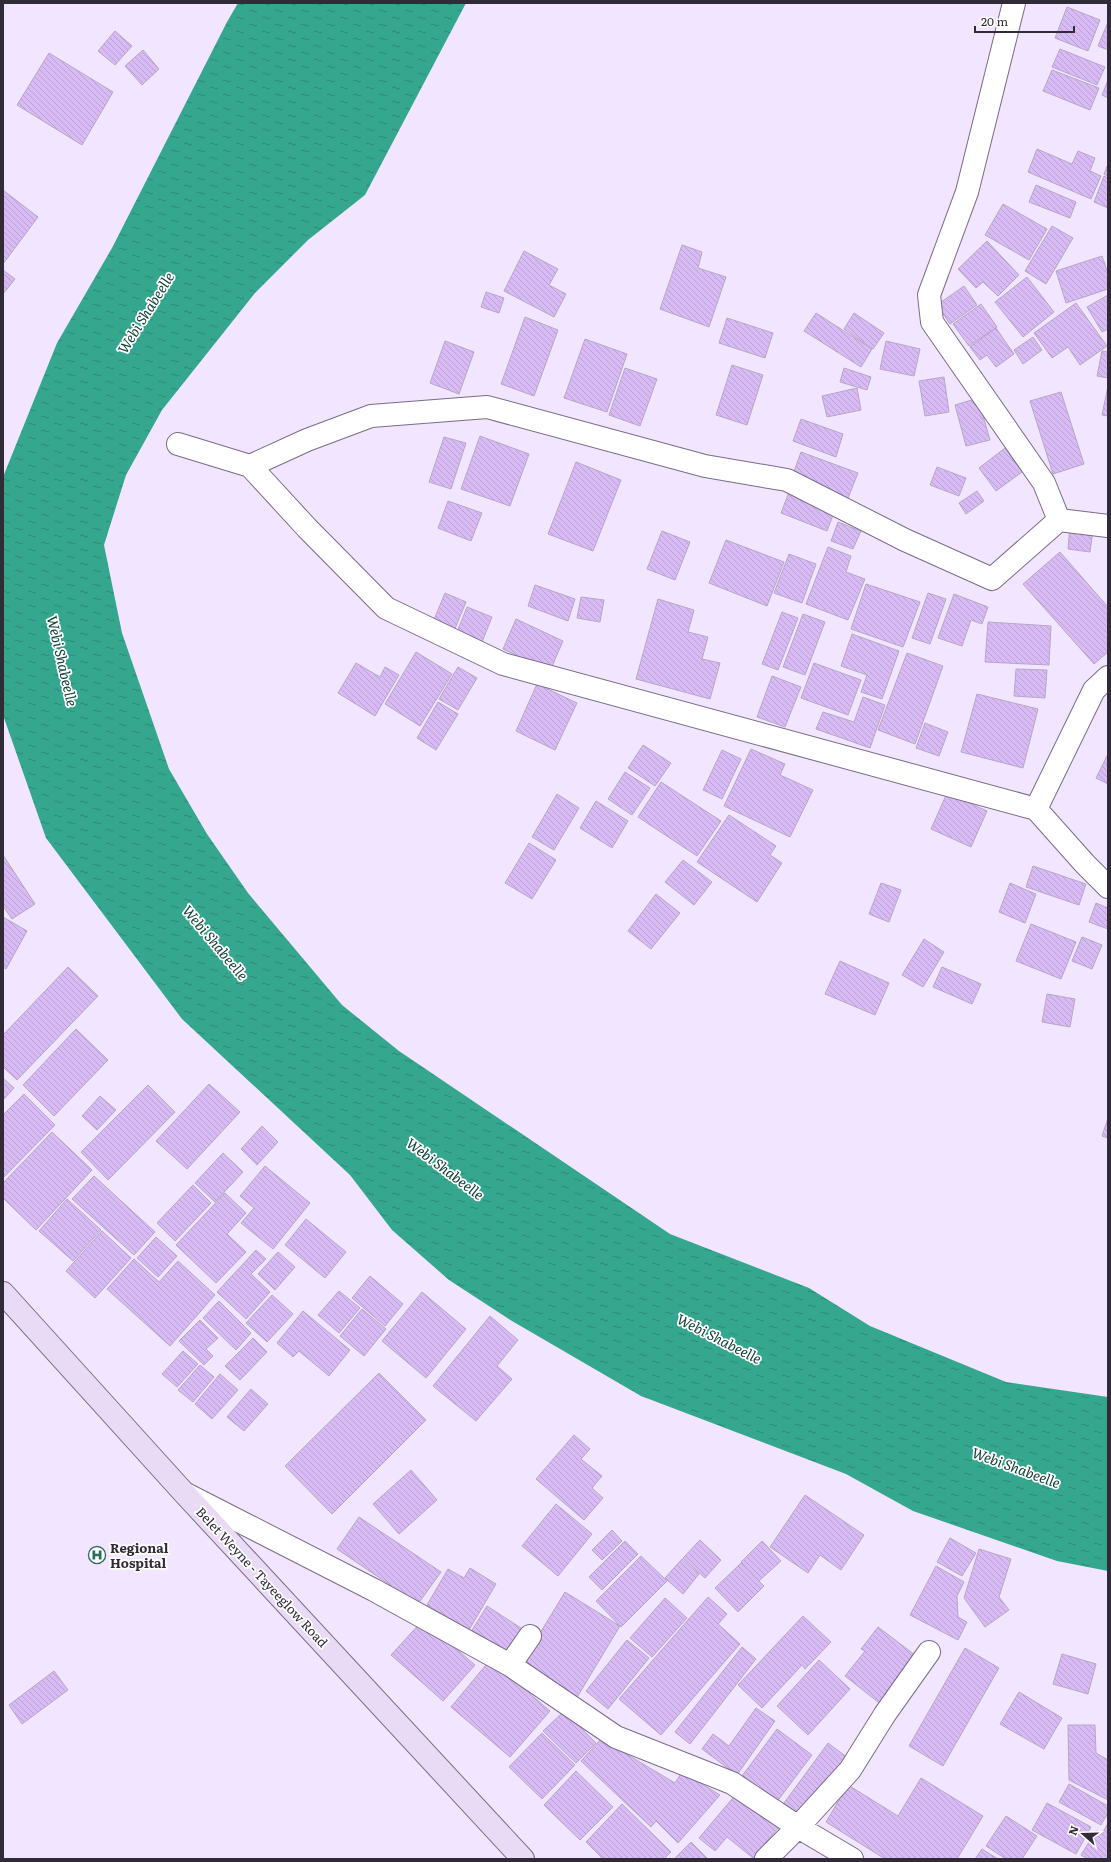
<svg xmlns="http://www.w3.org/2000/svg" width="1111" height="1862" font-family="Literata,serif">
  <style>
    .water { fill: url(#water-ripples) }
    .building { fill: url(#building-back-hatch); stroke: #b7a7c6 }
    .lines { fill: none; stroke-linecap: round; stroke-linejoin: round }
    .minor-casing { stroke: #7a6c89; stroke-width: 24 }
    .secondary-casing { stroke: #7a6c89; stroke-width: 24 }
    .minor { stroke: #fff; stroke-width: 22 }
    .secondary { stroke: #e9dbf5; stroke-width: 22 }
    .labels { text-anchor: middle; stroke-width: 3.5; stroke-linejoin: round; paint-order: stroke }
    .poi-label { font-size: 13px; font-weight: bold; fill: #312b37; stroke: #fff; text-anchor: start }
    .street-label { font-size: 13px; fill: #312b37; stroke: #fff }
    .water-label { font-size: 14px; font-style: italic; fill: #114237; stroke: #fff }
  </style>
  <defs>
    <pattern id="water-ripples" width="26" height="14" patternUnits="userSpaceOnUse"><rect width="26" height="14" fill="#34a78e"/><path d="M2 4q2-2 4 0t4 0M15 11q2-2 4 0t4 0" fill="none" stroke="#2d8875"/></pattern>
    <pattern id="building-back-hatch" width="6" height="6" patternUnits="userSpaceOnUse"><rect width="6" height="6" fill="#d8bbf5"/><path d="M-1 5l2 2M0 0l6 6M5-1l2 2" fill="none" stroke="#baa1d3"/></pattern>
  </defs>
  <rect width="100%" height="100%" fill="#f2e5ff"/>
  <path class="water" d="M238 3H466L365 195 308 240 255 293 162 410 126 475 104 545 122 633 169 769 207 834 248 893 342 1005 399 1051 670 1234 809 1288 870 1326 1006 1382 1108 1397V1571L1057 1561 913 1511 846 1474 641 1396 512 1321 449 1280 392 1230 350 1175 182 1019 46 838 3 715V477L57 343 112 248 227 22Z"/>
  <path class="building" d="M1067 7 1100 20 1088 51 1055 38Z
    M1108 22V50L1098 46Z
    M115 31 132 46 115 65 98 51Z
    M1060 49 1105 67 1097 85 1052 67Z
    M143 50 159 69 142 85 125 66Z
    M49 53 113 92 82 145 17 105Z
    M1052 70 1099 88 1090 110 1043 91Z
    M1108 80V98L1102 95Z
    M1037 149 1072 164 1078 151 1095 158 1090 171 1101 176 1091 199 1028 172Z
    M1108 164V176L1104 174Z
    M1104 176 1108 178V208L1094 202Z
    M1036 185 1076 202 1070 218 1029 202Z
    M3 190 38 217 3 264Z
    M1003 204 1047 229 1029 260 985 235Z
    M1052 226 1073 238 1046 284 1025 271Z
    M987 241 1019 275 998 296 983 282 976 288 958 269Z
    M682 245 702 252 698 268 726 277 709 327 660 309Z
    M524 251 558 269 549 285 566 294 554 317 504 291Z
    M1102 256 1108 273V289L1066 303 1056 271Z
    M3 270 15 279 3 294Z
    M1027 277 1054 312 1023 337 995 302Z
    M964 286 977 305 950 324 937 305Z
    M486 292 504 298 499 313 481 307Z
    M1108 295V329L1102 332 1087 307Z
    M1076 303 1107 346 1080 365 1068 347 1052 358 1034 333Z
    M981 304 997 327 969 346 953 324Z
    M816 313 872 349 861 367 804 331Z
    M854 313 884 333 873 349 844 329Z
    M525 317 558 330 534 396 501 384Z
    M727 318 773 333 765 358 719 343Z
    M996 328 1014 354 996 367 987 355 980 360 970 347Z
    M1033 337 1042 350 1023 364 1014 350Z
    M585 339 627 354 607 412 564 398Z
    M445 341 474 352 459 394 430 383Z
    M886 341 920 349 914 376 880 369Z
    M1102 351 1108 352V378L1097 376Z
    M732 365 763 375 747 425 716 415Z
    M625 368 657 379 640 426 609 415Z
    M844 368 871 377 867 390 840 382Z
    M944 377 949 412 925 416 919 381Z
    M1108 386V416L1102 415Z
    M857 388 861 410 827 417 822 396Z
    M1061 392 1084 464 1053 474 1030 401Z
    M978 398 990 440 966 446 955 405Z
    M801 419 843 434 836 457 793 441Z
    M480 436 529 454 510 506 461 489Z
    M444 437 466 443 451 489 429 482Z
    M1005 448 1022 472 996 491 979 468Z
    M801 452 858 473 848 498 792 477Z
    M576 462 621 480 593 551 548 534Z
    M937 467 966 478 959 496 930 485Z
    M977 491 984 501 966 514 959 503Z
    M789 492 835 510 827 531 781 513Z
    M448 501 482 513 471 541 438 528Z
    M838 522 861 531 853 549 831 541Z
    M1070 526 1093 530 1090 552 1068 549Z
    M662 531 690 542 675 580 647 569Z
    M726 540 784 562 767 606 709 583Z
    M828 547 851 556 846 572 865 579 848 620 806 604Z
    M1060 552 1108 607V652L1094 664 1023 584Z
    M789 554 816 564 802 603 774 593Z
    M866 584 920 602 903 647 851 629Z
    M535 585 575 599 568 621 528 606Z
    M445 593 466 602 454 631 433 622Z
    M928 593 946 599 930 644 912 638Z
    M954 594 988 607 982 624 971 620 962 646 938 638Z
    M581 597 604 600 600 622 577 618Z
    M658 599 694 610 688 632 708 637 702 659 720 663 710 699 636 679Z
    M467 607 492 617 482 642 457 632Z
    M782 612 798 618 778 670 762 664Z
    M803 614 825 622 805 675 783 667Z
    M516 619 563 641 550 671 503 649Z
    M988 622 1051 626 1049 665 985 662Z
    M852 634 899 651 882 699 861 692 867 675 841 666Z
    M416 652 452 674 420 726 385 704Z
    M907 653 943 666 915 744 878 730Z
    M356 663 380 677 385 667 399 675 375 716 338 693Z
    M814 663 861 680 848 715 801 698Z
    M458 667 477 678 458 710 439 699Z
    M1016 669 1047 670 1045 698 1014 696Z
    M772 676 801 687 785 727 757 717Z
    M537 684 577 703 555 750 516 731Z
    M977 694 1038 709 1023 768 961 752Z
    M863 697 885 705 870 748 816 729 823 712 854 722Z
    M438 702 458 714 436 750 417 738Z
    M925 723 948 732 939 756 916 748Z
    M643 745 671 763 655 786 628 768Z
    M751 749 785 764 780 775 813 790 790 837 724 806Z
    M722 750 741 759 722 799 703 790Z
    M1108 754V784L1096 778Z
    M625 772 650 788 632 815 608 799Z
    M661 782 721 821 697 856 638 817Z
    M947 793 987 811 971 847 931 829Z
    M557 794 579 808 554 850 532 837Z
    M596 801 628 821 612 848 580 828Z
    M729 815 776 846 770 855 782 863 757 902 697 862Z
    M529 843 556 860 532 899 505 883Z
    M3 855 35 904 12 919 3 906Z
    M683 860 712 882 694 905 665 882Z
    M1033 866 1086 884 1079 905 1026 887Z
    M881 883 901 890 889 922 869 914Z
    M1010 883 1036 894 1025 923 999 912Z
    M656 894 680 913 651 949 628 931Z
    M1096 903 1108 908V929L1089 922Z
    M3 917 27 931 6 969 3 967Z
    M1031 924 1076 942 1061 979 1016 961Z
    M1082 937 1102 945 1092 969 1072 961Z
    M924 939 944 952 923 987 902 975Z
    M840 961 889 983 875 1015 825 994Z
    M68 967 98 996 17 1080 3 1067V1035Z
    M942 967 981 984 972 1004 933 987Z
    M1047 994 1075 999 1070 1027 1042 1022Z
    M76 1029 108 1060 54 1116 23 1085Z
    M3 1078 14 1088 3 1100Z
    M209 1084 240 1112 187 1169 156 1141Z
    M148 1085 175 1112 108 1180 81 1152Z
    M24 1094 55 1125 3 1178V1115Z
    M100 1096 116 1110 97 1130 82 1116Z
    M1108 1118V1138L1102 1136Z
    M262 1126 278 1142 257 1165 241 1149Z
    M52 1132 92 1170 36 1230 3 1198V1183Z
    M223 1153 243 1172 215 1202 195 1183Z
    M265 1166 310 1203 273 1249 241 1223 254 1208 240 1196Z
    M94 1176 155 1232 134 1255 72 1199Z
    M193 1185 211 1203 175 1241 157 1223Z
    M225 1193 246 1213 227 1234 246 1252 216 1283 176 1245Z
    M67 1199 101 1230 73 1261 39 1231Z
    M306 1219 346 1252 325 1278 285 1245Z
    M102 1231 131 1258 95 1298 66 1271Z
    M156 1237 177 1256 158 1277 137 1258Z
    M256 1250 266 1259 251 1274 270 1292 246 1319 217 1292Z
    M278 1252 295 1267 275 1290 258 1274Z
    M134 1259 159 1282 178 1261 215 1295 170 1346 107 1289Z
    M370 1276 403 1304 385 1326 352 1298Z
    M339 1291 360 1308 339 1333 318 1315Z
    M422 1292 466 1329 426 1378 382 1341Z
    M272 1295 293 1314 267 1342 246 1323Z
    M219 1301 251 1333 236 1350 203 1318Z
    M362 1309 386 1329 364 1356 340 1336Z
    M303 1311 350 1350 329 1376 299 1351 293 1357 277 1343Z
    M490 1316 518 1340 497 1366 512 1379 476 1421 433 1386Z
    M200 1320 218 1338 206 1349 213 1356 204 1365 179 1341Z
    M253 1338 267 1352 240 1380 225 1366Z
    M183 1351 198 1364 177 1387 162 1374Z
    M200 1365 214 1377 193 1402 178 1390Z
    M379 1373 426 1420 332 1514 285 1466Z
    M220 1374 238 1390 212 1419 195 1404Z
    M251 1389 268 1404 244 1431 227 1417Z
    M574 1435 590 1449 581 1459 602 1476 592 1488 603 1498 584 1520 536 1479Z
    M411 1470 437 1500 399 1534 373 1504Z
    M805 1495 864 1535 841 1570 820 1555 808 1573 770 1547Z
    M556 1504 592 1534 558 1576 522 1546Z
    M359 1517 441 1572 418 1604 337 1549Z
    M612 1530 622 1541 602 1560 592 1550Z
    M950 1538 976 1553 962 1576 937 1562Z
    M700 1540 721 1560 705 1578 683 1558Z
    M625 1541 638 1554 602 1590 589 1577Z
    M762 1541 781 1561 759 1581 741 1562Z
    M979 1549 1011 1559 999 1597 1009 1610 985 1627 964 1598Z
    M641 1556 667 1581 621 1627 596 1601Z
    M682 1559 699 1574 683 1594 665 1578Z
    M741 1563 764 1586 738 1612 715 1588Z
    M936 1566 964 1582 957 1596 958 1617 967 1622 958 1640 910 1615Z
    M470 1568 496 1584 469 1630 427 1605 448 1569 464 1578Z
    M565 1592 620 1626 576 1699 520 1666Z
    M708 1597 727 1614 718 1624 740 1644 661 1735 619 1699Z
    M665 1598 687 1618 652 1657 630 1638Z
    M487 1606 524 1630 508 1654 472 1630Z
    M803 1616 831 1642 805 1669 802 1665 762 1708 738 1685Z
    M423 1620 475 1665 443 1701 391 1655Z
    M878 1627 919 1658 883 1706 845 1676 865 1651 861 1649Z
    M627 1640 649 1658 608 1709 586 1691Z
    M742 1647 756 1659 690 1744 675 1732Z
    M965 1648 999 1668 943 1766 909 1746Z
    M1062 1654 1096 1664 1088 1694 1053 1684Z
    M490 1660 550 1711 510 1757 451 1707Z
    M819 1660 850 1689 808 1735 777 1706Z
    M54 1671 68 1690 22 1724 9 1705Z
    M1019 1692 1062 1718 1044 1749 1000 1724Z
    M756 1708 775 1721 737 1775 702 1749 713 1734 729 1746Z
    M564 1711 596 1743 576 1763 543 1731Z
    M1068 1725H1095L1096 1753 1108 1760V1800L1069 1780Z
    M777 1729 812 1755 776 1803 742 1776Z
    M542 1733 575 1765 542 1799 509 1767Z
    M601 1739 675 1783 682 1772 720 1795 678 1843 656 1821 651 1827 581 1761Z
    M828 1743 848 1758 804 1818 784 1803Z
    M576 1771 613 1807 580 1840 544 1805Z
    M921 1778 983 1816 957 1859H885L826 1822 848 1785 898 1816Z
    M1069 1784 1108 1806V1813L1101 1825 1059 1802Z
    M737 1793 778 1828 753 1858 727 1837 715 1851 699 1838Z
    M1047 1803 1091 1827 1076 1854 1032 1830Z
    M622 1804 671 1852 664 1859H603L586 1842Z
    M1006 1816 1037 1836 1022 1859H1006L986 1846Z
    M1108 1823V1859H1088L1081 1855 1096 1831 1102 1834Z
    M691 1842 708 1859H674Z
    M982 1849 998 1859H975Z"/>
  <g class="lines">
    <g class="minor-casing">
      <path id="minor" d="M1014 3 967 192 929 295 932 322 1044 483 1059 520
        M178 444 250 466
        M1108 526 1059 520 992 579 905 540 787 480 705 466 487 407 371 416 307 440 250 466 307 528 386 608 503 664 1036 809 1085 864 1108 887
        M1036 809 1094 690 1108 677
        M186 1494 374 1590 510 1665 616 1737 732 1783 798 1827 852 1859
        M510 1665 530 1636
        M766 1859 798 1827 850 1770 885 1714 929 1652"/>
    </g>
    <g class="secondary-casing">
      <path id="secondary" d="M3 1293 185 1494 523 1859"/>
    </g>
    <use href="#minor" class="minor"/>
    <use href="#secondary" class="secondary"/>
  </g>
  <defs>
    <g id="hospital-ring" transform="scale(0.9)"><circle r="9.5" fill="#fff" stroke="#2a6c5d" stroke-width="1.5"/><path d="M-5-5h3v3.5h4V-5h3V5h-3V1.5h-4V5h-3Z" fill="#2a6c5d"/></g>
  </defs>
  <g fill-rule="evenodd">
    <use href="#hospital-ring" x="97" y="1555"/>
  </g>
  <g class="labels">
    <g class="poi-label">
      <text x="110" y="1553">Regional<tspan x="110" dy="15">Hospital</tspan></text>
    </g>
    <g class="street-label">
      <text transform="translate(262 1577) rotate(47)" y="5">Belet Weyne - Tayeeglow Road</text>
    </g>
    <g class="water-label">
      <text transform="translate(146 313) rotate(-58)" y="5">Webi Shabeelle</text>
      <text transform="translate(62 661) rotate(77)" y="5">Webi Shabeelle</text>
      <text transform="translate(215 943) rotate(50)" y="5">Webi Shabeelle</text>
      <text transform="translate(445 1169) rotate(37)" y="5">Webi Shabeelle</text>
      <text transform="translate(719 1339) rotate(27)" y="5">Webi Shabeelle</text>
      <text transform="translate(1016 1468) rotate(20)" y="5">Webi Shabeelle</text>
    </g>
  </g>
  <rect width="1111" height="1862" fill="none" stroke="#312b37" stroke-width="8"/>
  <g transform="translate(1083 1834) rotate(290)" stroke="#ffffff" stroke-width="3" paint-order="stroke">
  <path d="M0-3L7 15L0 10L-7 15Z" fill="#312b37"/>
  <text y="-6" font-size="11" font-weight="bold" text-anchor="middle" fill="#312b37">N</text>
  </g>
  <path d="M975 26v6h99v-6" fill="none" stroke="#312b37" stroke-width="2"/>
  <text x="981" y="26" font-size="12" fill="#312b37" stroke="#ffffff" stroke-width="3" paint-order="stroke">20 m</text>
</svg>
